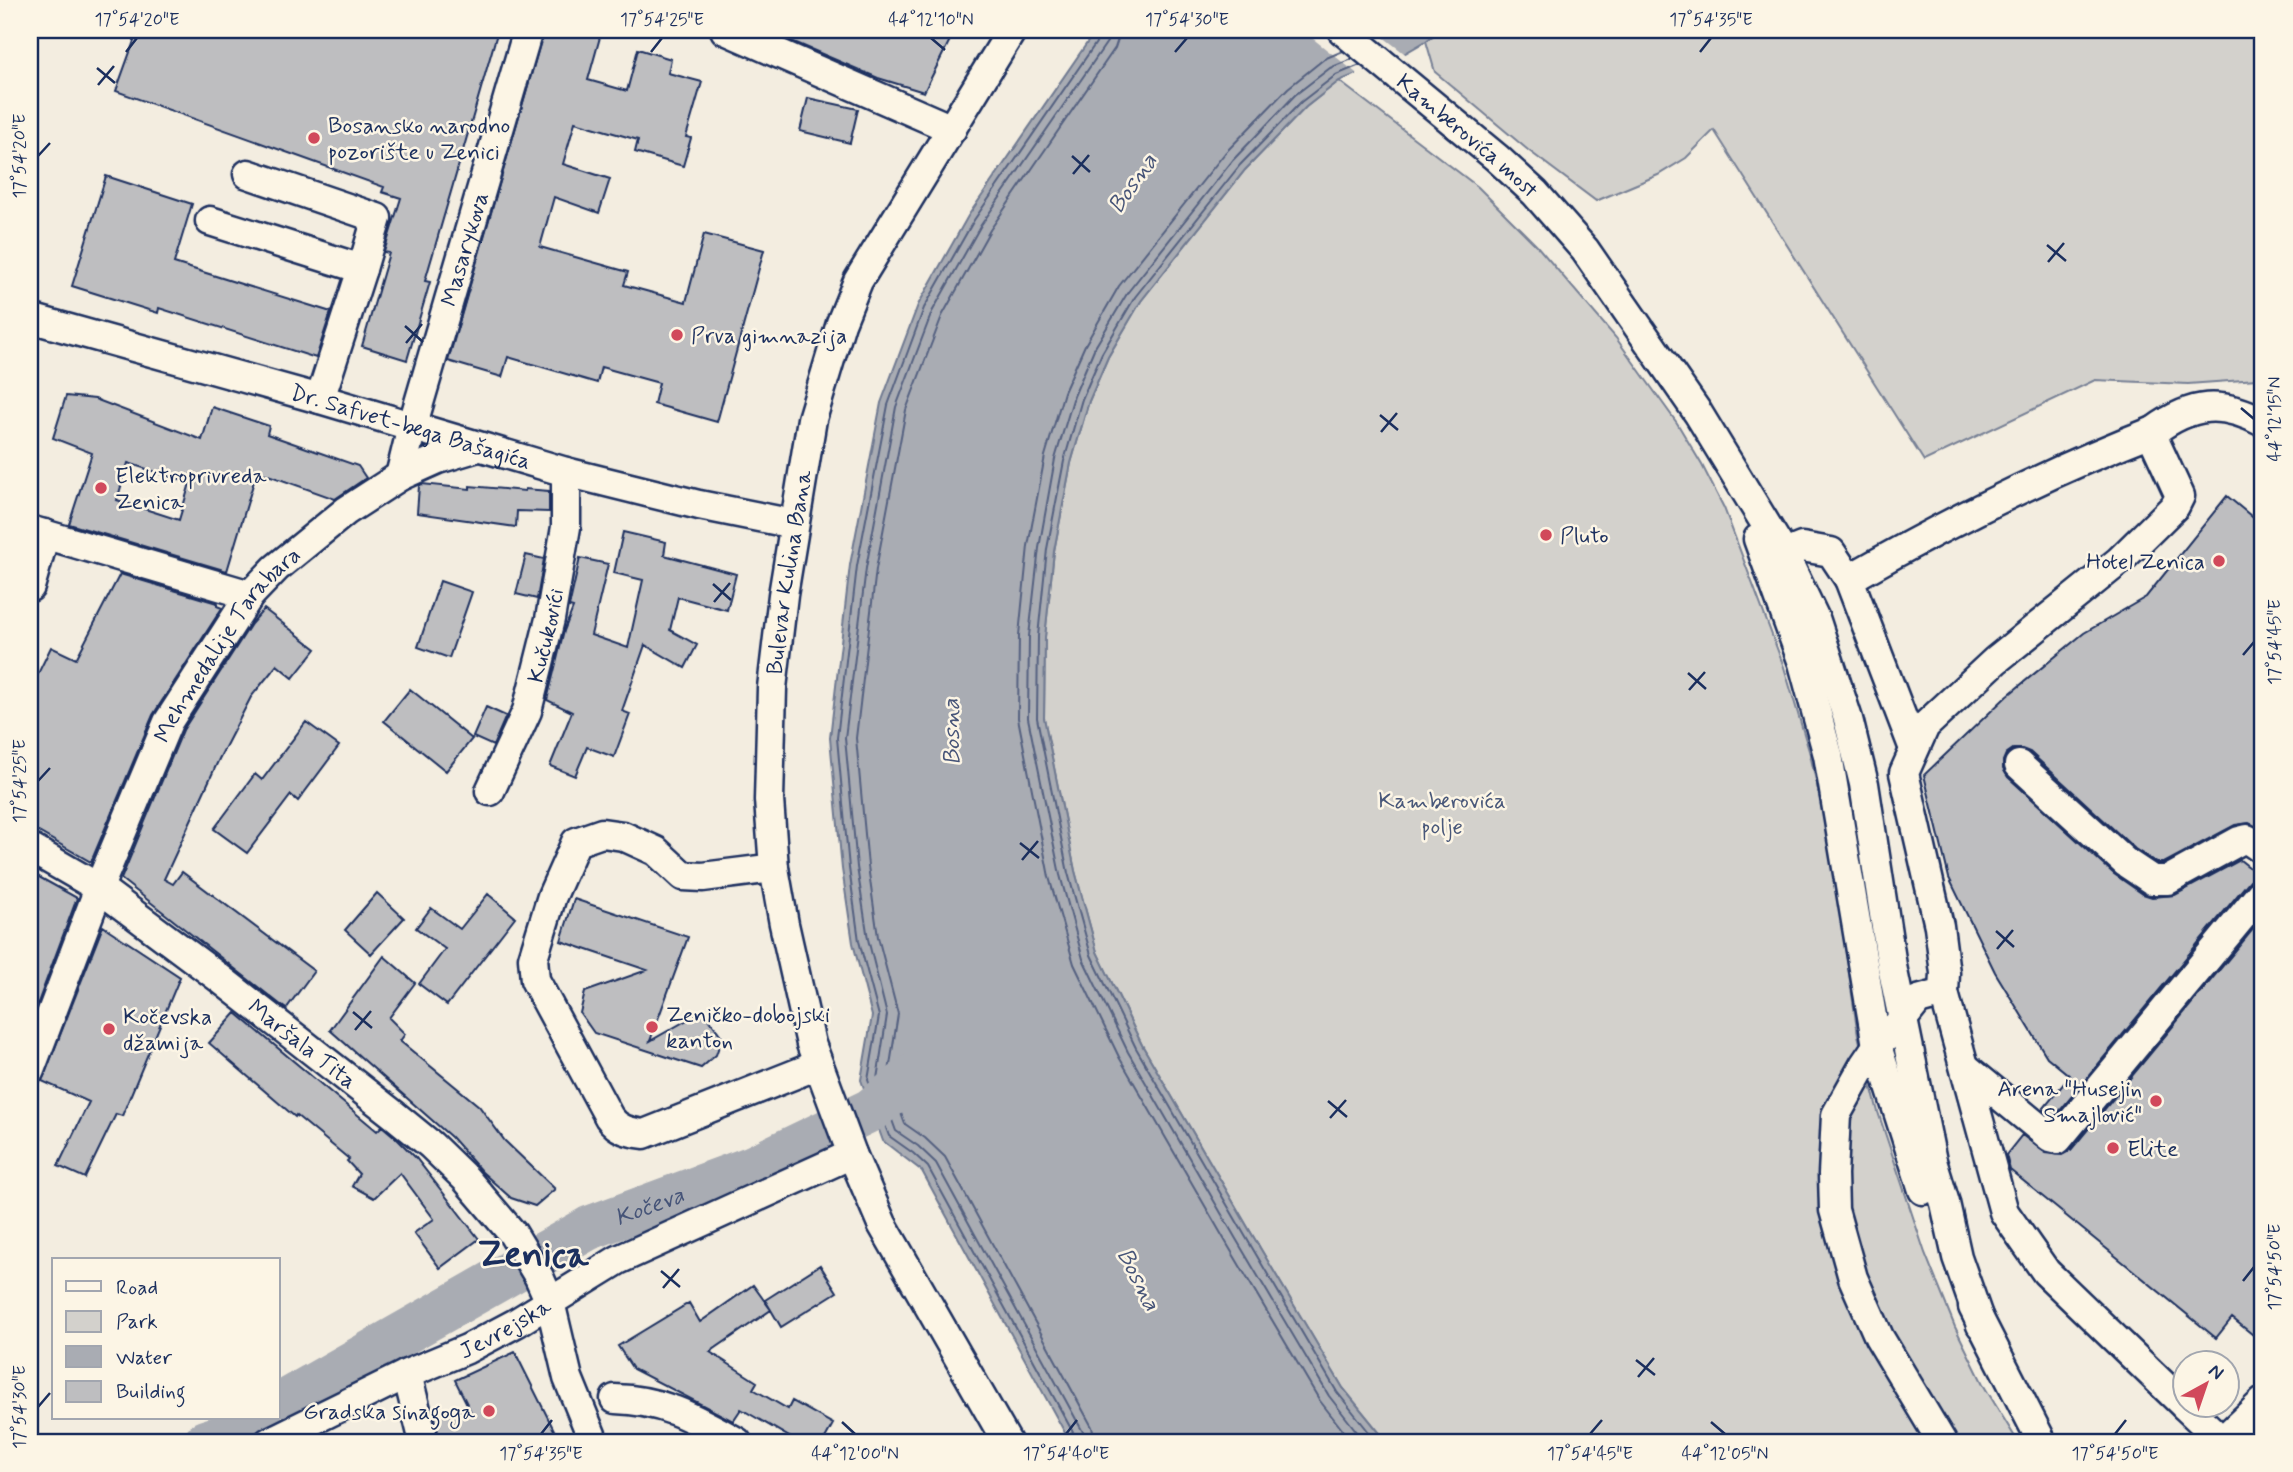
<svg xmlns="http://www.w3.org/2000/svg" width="2293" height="1472" font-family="Mynerve,sans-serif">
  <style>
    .green { fill: #d3d1cc; stroke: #778095; stroke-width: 2 }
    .water { fill: #a9acb3; stroke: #707a91; stroke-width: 2 }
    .pier { fill: #f3ede0 }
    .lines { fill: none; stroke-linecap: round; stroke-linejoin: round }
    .shore { stroke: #546180; stroke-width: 2 }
    .river { stroke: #a9acb3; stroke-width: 44 }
    .building { fill: #bebec0; stroke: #1b2f5e; stroke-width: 2; fill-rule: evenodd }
    .minor-casing { stroke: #1b2f5e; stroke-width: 33 }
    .minor { stroke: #fcf5e5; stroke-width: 28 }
    .ticks { fill: none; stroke: #1b2f5e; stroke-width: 2.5 }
    .poi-dot { fill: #d1495b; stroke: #fcf5e5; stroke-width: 2.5 }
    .labels { text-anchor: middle; stroke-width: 5; stroke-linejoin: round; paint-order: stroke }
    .poi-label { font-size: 23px; fill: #1b2f5e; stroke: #fcf5e5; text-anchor: start }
    .street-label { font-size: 23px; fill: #1b2f5e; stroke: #fcf5e5 }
    .park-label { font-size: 23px; fill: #49587a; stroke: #fcf5e5 }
    .water-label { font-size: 24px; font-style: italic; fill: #465478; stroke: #fcf5e5 }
    .town-label { font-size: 37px; font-weight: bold; fill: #1b2f5e; stroke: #fcf5e5 }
    .neatline { fill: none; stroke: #1b2f5e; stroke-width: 2.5 }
    .ticks-label { font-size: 18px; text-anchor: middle; fill: #1b2f5e }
  </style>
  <rect width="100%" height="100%" fill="#f3ede0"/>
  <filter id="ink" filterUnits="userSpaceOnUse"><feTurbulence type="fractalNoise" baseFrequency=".0143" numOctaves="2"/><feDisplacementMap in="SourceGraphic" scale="14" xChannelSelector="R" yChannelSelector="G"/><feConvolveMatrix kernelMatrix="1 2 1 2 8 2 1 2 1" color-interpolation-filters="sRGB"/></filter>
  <g filter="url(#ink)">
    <path class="green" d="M1440 30H2263V376L2257 379 2188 384 2095 380 1924 461 1714 130 1686 158 1658 175 1596 201 1528 150 1435 72 1426 41Z
      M1339 81 1478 187 1537 246 1616 338 1677 423 1702 465 1724 508 1784 667 1810 754 1830 844 1858 1035 1878 1112 1925 1253 1955 1327 1984 1386 2018 1442H1387L1343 1388 1250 1231 1142 1045 1097 952 1075 871 1044 718 1045 637 1054 551 1071 463 1089 401 1108 357 1141 301 1245 170 1306 107Z"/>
    <path class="water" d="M1096 30H1440L1426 41 1400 56 1339 81 1306 107 1245 170 1141 301 1108 357 1089 401 1071 463 1054 551 1045 637 1044 718 1075 871 1097 952 1142 1045 1250 1231 1343 1388 1387 1442H1070L922 1171 883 1141 861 1080 872 1016 853 943 842 869 830 738 850 565 881 403 918 305 968 216Z"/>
    <path class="pier" d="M1302 30H1374L1408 56 1360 76Z"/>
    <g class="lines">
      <path class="shore" d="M1343 51 1324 59 1288 88 1225 153 1119 286 1085 345 1064 392 1045 456 1028 546 1019 635 1018 718 1049 877 1074 964 1119 1057 1227 1244 1320 1401 1352 1442
        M1352 59 1330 68 1295 95 1233 160 1128 292 1094 349 1074 396 1055 459 1039 548 1029 636 1028 718 1060 875 1083 959 1128 1052 1236 1239 1329 1396 1365 1442
        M1360 65 1336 75 1301 102 1240 165 1135 297 1102 353 1082 399 1064 461 1047 549 1038 636 1037 718 1068 873 1091 955 1136 1048 1244 1234 1337 1392 1377 1442
        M1076 1442 1075 1436 928 1167 913 1153 889 1136 868 1080 879 1016 859 941 849 868 837 738 857 566 888 405 924 308 974 220 1100 37 1101 30
        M1085 1442 1083 1432 936 1163 918 1146 896 1131 877 1079 887 1015 868 939 857 867 845 738 866 568 896 407 932 312 981 225 1107 42 1110 30
        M1095 1442 1092 1427 945 1157 925 1138 905 1124 888 1078 898 1014 878 937 868 866 856 738 876 569 906 410 942 316 990 230 1115 48 1121 30"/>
      <g class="river">
        <path id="s1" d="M278 1405 589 1228 751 1168 871 1110 917 1073"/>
        <path d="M205 1442 224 1436 256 1418"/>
      </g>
    </g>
    <path class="building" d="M138 30H498L425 281 430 282 407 360 362 346 389 253 384 252 401 198 382 192 384 187 116 91Z
      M544 30H602L588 80 627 91 638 49 671 59 668 73 702 82 686 137 691 138 683 166 635 152 638 140 575 122 563 164 610 179 599 213 554 197 540 247 628 272 624 285 686 302 704 234 764 250 717 422 654 404 659 383 601 367 597 383 508 357 502 377 448 361Z
      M766 30H955L924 92 878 78Z
      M808 98 858 109 850 143 800 131Z
      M106 176 192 204 174 263 331 312 316 358 159 308 158 313 72 286Z
      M66 396 95 399 202 440 212 407 269 426 267 434 358 466 366 478 335 499 257 471 227 571 69 524 92 453 53 438ZM128 463 190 483 179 520 117 500Z
      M422 484 470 489V486L525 491V489L549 491V512L517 511 516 527 417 513 419 486Z
      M2227 496 2263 526V830L2249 823 2235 825 2164 863H2157L2135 849 2030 752 2022 749H2013L2006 754 2003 761V769L2008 777 2114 874 2143 894 2152 897 2175 895 2240 860 2259 875 2250 880 2054 1118 2043 1109 2070 1076 2047 1057 1995 972 1949 878 1924 775 2007 696 2084 633 2146 597Z
      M623 532 666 542 664 555 736 574 727 610 678 597 670 630 697 645 685 668 645 645 622 711 630 714 614 757 587 747 575 776 550 766 572 712 547 700 564 631 573 608 569 607 580 558 608 564 591 635 628 648 643 580 614 573Z
      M526 555 544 559 537 599 516 594Z
      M120 574 217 603V606L222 608 153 715 91 862 30 827V690L51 647 76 659Z
      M440 581 472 592 449 658 418 647Z
      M264 609 316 649 293 678 277 665 251 697 219 759 164 879 173 884 182 872 314 971 286 1009 121 879 183 730 251 624Z
      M410 689 472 739 446 771 384 721Z
      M486 707 506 716 493 746 473 737Z
      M306 722 339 746 298 801 291 795 247 853 214 829 255 774 262 780Z
      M30 872 77 898 30 1024Z
      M377 893 404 918 371 954 345 930Z
      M488 894 515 917 447 1005 419 984 445 949 416 928 431 908 460 929Z
      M574 899 688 937 650 1041 703 1011 722 1037 716 1055 701 1068 594 1033 580 1013 585 992 647 970 561 941Z
      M2263 917V1343L2232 1318 2216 1338 2010 1170 2006 1155 2022 1135 2046 1153 2062 1155 2071 1150Z
      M103 926 180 977 122 1116 116 1114 85 1178 58 1166 89 1102 42 1081Z
      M384 956 415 983 389 1018 405 1034 400 1041 479 1106 505 1141 555 1189 535 1206 511 1198 482 1172 451 1137 330 1030Z
      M236 1013 377 1131 382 1126 395 1137 416 1158 479 1239 440 1268 414 1233 434 1219 400 1173 374 1198 352 1186 359 1174 347 1161 349 1159 296 1115 295 1117 209 1043Z
      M820 1265 837 1292 781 1327 771 1310 710 1352 757 1382 753 1389 788 1409 792 1401 833 1424 823 1442H798L741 1409 733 1421 633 1369 618 1346 689 1303 700 1322 753 1285 771 1310 765 1300Z
      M515 1352 555 1432 534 1442H440L434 1414 470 1410 455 1380Z"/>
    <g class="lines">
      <g class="minor-casing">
        <g id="minor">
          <path d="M725 30 952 129"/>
          <path id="s2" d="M1342 30 1497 158 1535 193 1585 250 1698 413 1784 554 1816 621 1848 719 1864 784 1892 966 1932 1161 1945 1203 1957 1257 1981 1325"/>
          <path d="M248 174 377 218 362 269"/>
          <path d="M210 221 362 269 320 399"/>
          <path id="s3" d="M30 318 320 399 566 472 699 505 794 524"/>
          <path id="s4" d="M400 476 412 427 528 30"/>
          <path d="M30 530 250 595"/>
          <path d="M1758 539 1803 663 1828 755 1877 1046 1923 1190"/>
          <path d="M1768 561 1802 547 1831 552 1849 579C1947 523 2048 472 2154 431"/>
          <path d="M1849 579 1914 749"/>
          <path d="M30 587 45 534"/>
          <path d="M2019 765 2125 862 2152 880H2168L2239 841 2247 839 2263 850"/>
          <path id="s5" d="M490 791 527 711 550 619 566 527V472"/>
          <path id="s6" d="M30 848 99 888 218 977 393 1114 431 1145 466 1179 513 1234 539 1277 550 1302 568 1378 594 1442"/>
          <path d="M774 868 703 877 683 876 656 851 623 836 602 833 576 842 552 896 533 958 535 980 609 1117C618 1130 630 1132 644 1134L818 1065"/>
          <path d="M1944 993 2004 1212 2046 1272 2184 1405"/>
          <path d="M1965 1067 2050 1137 2058 1139 2263 891"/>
          <path id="s7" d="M30 1070 104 875 168 722 250 595 276 568 346 511 400 476 438 459 478 447"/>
          <path d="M1973 1307 2042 1442"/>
          <path d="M407 1374 424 1442"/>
          <path d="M615 1399C664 1400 695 1419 737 1442"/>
          <path d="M2185 1406 2222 1441"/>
          <path id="s8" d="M269 1442 407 1374 467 1349 516 1323 618 1260 852 1154"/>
          <path id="s9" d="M1007 1442 882 1224 852 1154 811 1044 784 924 774 868 769 800 772 688 783 595 812 419 841 323 858 281 1012 30"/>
          <path d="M1942 1442 1879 1337 1853 1278 1834 1210 1833 1174 1836 1115 1864 1065 1877 1046 1903 1019 1918 1000 1944 993 1945 973 1939 926 1904 773 1925 726 1996 660 2119 561 2175 506 2180 496 2156 444 2154 431C2192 403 2221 400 2263 422"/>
          <path d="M2221 1442 2263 1402"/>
        </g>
      </g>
      <use href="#minor" class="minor"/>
    </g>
  </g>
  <path class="ticks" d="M931 38 945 50M126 52 137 38M651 52 662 38M1175 52 1187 38M1700 52 1711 38M97 68 115 83M98 85 114 66M38 156 50 143M1072 156 1090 172M1073 174 1089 155M2047 245 2066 261M2048 262 2064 243M405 326 423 342M406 343 422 324M2241 408 2254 419M1380 415 1398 430M1381 432 1397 413M713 584 731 600M714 602 730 583M2243 655 2254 642M1688 673 1706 689M1689 690 1705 672M38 781 50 768M1020 843 1039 858M1022 860 1038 841M1996 931 2014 947M1997 949 2013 930M353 1012 372 1028M355 1030 371 1011M1328 1101 1347 1117M1330 1118 1346 1100M661 1271 680 1287M2243 1281 2254 1267M663 1288 679 1269M1636 1360 1655 1375M1638 1377 1654 1358M38 1407 50 1393M842 1422 855 1434M1711 1422 1725 1434M541 1434 552 1420M1066 1434 1077 1420M1590 1434 1602 1420M2115 1434 2126 1420"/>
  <g class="poi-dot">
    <circle cx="314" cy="138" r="7"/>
    <circle cx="677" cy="335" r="7"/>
    <circle cx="101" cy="488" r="7"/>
    <circle cx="1546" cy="535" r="7"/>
    <circle cx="2219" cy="561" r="7"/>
    <circle cx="652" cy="1027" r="7"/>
    <circle cx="109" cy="1029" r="7"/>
    <circle cx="2156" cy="1101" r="7"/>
    <circle cx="2113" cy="1148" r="7"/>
    <circle cx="489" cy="1411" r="7"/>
  </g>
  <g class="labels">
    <g class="poi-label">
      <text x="328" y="133">Bosansko narodno<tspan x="328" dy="26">pozorište u Zenici</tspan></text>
      <text x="691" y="343">Prva gimnazija</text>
      <text x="115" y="483">Elektroprivreda<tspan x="115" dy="26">Zenica</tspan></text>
      <text x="1560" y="543">Pluto</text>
      <text x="2205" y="569" text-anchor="end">Hotel Zenica</text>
      <text x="666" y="1022">Zeničko-dobojski<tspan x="666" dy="26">kanton</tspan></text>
      <text x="123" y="1024">Kočevska<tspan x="123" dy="26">džamija</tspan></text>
      <text x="2142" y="1096" text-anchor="end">Arena "Husejin<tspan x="2142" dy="26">Smajlović"</tspan></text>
      <text x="2127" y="1156">Elite</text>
      <text x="475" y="1419" text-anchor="end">Gradska sinagoga</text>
    </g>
    <g class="street-label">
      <text dy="8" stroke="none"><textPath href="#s2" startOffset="164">Kamberovića most</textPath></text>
      <text dy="8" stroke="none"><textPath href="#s4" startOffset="236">Masarykova</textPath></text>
      <text dy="8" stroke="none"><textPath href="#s3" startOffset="396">Dr. Safvet-bega Bašagića</textPath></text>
      <text dy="8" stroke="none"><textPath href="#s9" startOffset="922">Bulevar Kulina Bana</textPath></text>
      <text dy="8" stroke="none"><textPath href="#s5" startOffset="166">Kučukovići</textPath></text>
      <text dy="8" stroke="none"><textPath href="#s7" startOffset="472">Mehmedalije Tarabara</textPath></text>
      <text dy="8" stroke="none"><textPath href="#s6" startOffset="336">Maršala Tita</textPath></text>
      <text dy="8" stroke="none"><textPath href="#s8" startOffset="262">Jevrejska</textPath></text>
    </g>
    <g class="park-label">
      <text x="1442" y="808">Kamberovića<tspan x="1442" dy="26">polje</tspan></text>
    </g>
    <g class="water-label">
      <text transform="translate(1132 183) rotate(-55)" y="8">Bosna</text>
      <text transform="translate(951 732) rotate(-91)" y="8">Bosna</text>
      <text dy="8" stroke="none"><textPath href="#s1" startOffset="422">Kočeva</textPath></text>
      <text transform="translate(1139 1279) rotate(63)" y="8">Bosna</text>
    </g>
    <g class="town-label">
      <text x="533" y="1266">Zenica</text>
    </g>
  </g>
  <rect width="2293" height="1472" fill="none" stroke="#fcf5e5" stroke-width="77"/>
  <rect x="52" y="1258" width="228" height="161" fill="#fcf5e5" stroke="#a2a6af" stroke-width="2"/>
  <rect x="66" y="1281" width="35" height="10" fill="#fcf5e5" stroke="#a2a6af" stroke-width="2"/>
  <text x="116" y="1294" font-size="21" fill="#1b2f5e">Road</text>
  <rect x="66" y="1311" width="35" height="21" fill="#d3d1cc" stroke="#a2a6af" stroke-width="2"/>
  <text x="116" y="1328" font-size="21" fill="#1b2f5e">Park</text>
  <rect x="66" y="1346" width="35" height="21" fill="#a9acb3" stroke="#a2a6af" stroke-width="2"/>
  <text x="116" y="1364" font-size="21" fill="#1b2f5e">Water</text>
  <rect x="66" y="1381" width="35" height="21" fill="#bebec0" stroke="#a2a6af" stroke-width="2"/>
  <text x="116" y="1398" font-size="21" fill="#1b2f5e">Building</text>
  <g transform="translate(2206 1384) rotate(40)"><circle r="33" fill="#fcf5e5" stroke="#a2a6af" stroke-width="2"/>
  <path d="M0-5L12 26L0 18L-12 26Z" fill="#d1495b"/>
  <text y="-10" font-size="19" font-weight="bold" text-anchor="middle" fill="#1b2f5e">N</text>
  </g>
  <rect x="38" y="38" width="2216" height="1396" class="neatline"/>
  <g class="ticks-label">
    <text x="137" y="25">17°54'20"E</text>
    <text x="662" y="25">17°54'25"E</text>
    <text x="931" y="25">44°12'10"N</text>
    <text x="1187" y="25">17°54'30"E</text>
    <text x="1711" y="25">17°54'35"E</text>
    <text transform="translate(19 156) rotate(-90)" y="6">17°54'20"E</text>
    <text transform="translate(2274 419) rotate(-90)" y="6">44°12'15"N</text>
    <text transform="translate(2274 642) rotate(-90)" y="6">17°54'45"E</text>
    <text transform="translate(19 781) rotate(-90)" y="6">17°54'25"E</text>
    <text transform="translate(2274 1267) rotate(-90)" y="6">17°54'50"E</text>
    <text transform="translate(19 1407) rotate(-90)" y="6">17°54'30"E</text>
    <text x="541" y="1459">17°54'35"E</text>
    <text x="855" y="1459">44°12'00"N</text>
    <text x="1066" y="1459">17°54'40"E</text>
    <text x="1590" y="1459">17°54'45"E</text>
    <text x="1725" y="1459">44°12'05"N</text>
    <text x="2115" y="1459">17°54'50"E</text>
  </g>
</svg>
